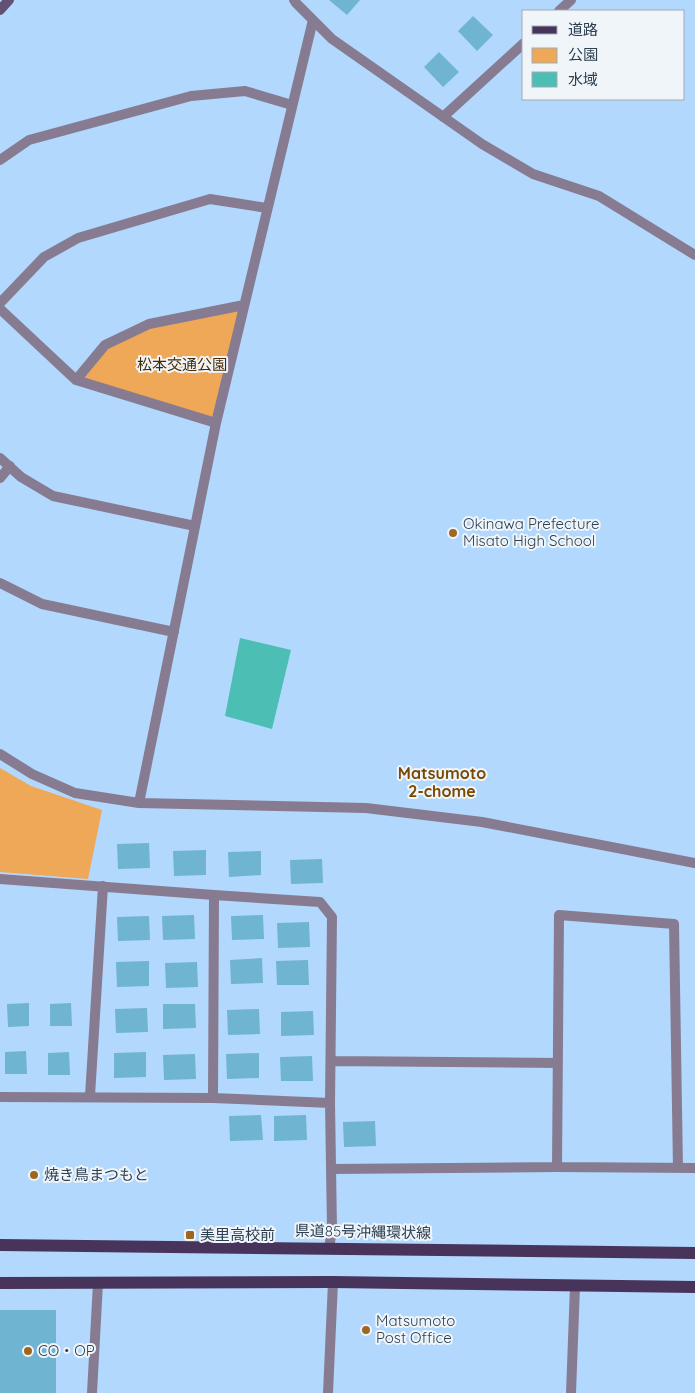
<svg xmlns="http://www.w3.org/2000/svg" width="695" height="1393" font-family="Quicksand,'Noto Sans JP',sans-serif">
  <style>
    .green { fill: #efa857 }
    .water { fill: #4cbeb4 }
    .building { fill: #6fb4d1 }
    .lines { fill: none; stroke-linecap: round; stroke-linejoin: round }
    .minor { stroke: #877b92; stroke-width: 10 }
    .secondary { stroke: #625172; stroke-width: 10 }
    .primary { stroke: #48345a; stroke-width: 12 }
    .poi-dot { fill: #9d6621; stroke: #f0f5fa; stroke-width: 2 }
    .labels { text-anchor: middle; stroke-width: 4; stroke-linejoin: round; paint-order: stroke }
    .park-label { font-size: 15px; fill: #462a05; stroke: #f0f5fa }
    .poi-label { font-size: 15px; fill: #2b3f51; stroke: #f0f5fa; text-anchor: start }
    .street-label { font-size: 15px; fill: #2b3f51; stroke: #f0f5fa }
    .neighbourhood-label { font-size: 16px; font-weight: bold; fill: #794900; stroke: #f0f5fa }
  </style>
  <rect width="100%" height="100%" fill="#b2d8fd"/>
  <path class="green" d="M244 305 216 423 76 380 105 345 149 324Z
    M0 768 31 786 102 810 88 879 0 872Z"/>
  <path class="water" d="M240 638 291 650 272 729 225 716Z"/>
  <path class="building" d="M329 0H360L347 15Z
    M473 16 493 35 477 51 458 31Z
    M439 52 459 72 443 87 424 67Z
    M149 843 150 868 118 869 117 844Z
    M206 850V875L174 876 173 851Z
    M261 851V875L229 877 228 852Z
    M322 859 323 883 291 884 290 860Z
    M194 915 195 939 163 940 162 916Z
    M263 915 264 939 232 940 231 916Z
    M149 916 150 940 118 941 117 917Z
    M309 922 310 947 278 948 277 923Z
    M262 958 263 983 231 984 230 960Z
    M308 960 309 985H277L276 961Z
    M149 961V986L117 987 116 962Z
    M197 962 198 987 166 988 165 963Z
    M29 1003V1026L8 1027 7 1004Z
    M71 1003 72 1026H50V1004Z
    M163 1004H195L196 1028 163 1029Z
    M147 1008 148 1032 116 1033 115 1009Z
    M259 1009 260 1034 228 1035 227 1010Z
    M313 1011 314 1035 281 1036V1012Z
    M26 1051 27 1074H5V1052Z
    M69 1052 70 1075H48V1053Z
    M146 1052V1077L114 1078V1053Z
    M259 1053V1078L227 1079 226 1054Z
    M195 1054 196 1079 164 1080 163 1055Z
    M312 1056 313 1081H281L280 1057Z
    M261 1115 263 1140 230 1141 229 1116Z
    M306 1115 307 1140 274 1141V1116Z
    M375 1121 376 1146 344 1147 343 1122Z
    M0 1310H56V1393H0Z"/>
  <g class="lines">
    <path class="minor" d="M294 0 296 3 332 39 482 144 533 174 599 196 695 255
      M559 11 571 0
      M443 117 524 43
      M0 160 29 140 191 96 245 91 292 105
      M0 303 44 257 78 238 210 199 267 208
      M0 309 76 380 216 423
      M76 380 105 345 149 324 244 305
      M0 458 21 477 53 496 195 526
      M0 478 10 466
      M0 583 42 604 174 632
      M0 754 32 774 75 793 139 803 366 808 482 822 695 863
      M139 803 216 423 313 20
      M0 879 214 895 320 902 332 917 330 1103 332 1230 329 1248
      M331 1061 558 1063
      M90 1096 103 886
      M0 1097 213 1098 330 1103
      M213 1098 214 895
      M557 1167 559 915 674 924 678 1168
      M331 1169 557 1167 695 1168
      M92 1393 98 1283
      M328 1393 333 1282
      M571 1393 575 1286"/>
    <path class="secondary" d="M0 10 9 0"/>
    <path class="primary" d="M0 1245 695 1253
      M0 1283 333 1282 695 1287"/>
  </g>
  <g class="poi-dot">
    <circle cx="453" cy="533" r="5"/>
    <circle cx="34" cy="1175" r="5"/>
    <rect x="185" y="1230" width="10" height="10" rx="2.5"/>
    <circle cx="366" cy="1330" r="5"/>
    <circle cx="28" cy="1351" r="5"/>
  </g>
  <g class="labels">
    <g class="park-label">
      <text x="182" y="370">松本交通公園</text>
    </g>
    <g class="poi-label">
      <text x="463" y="529">Okinawa Prefecture<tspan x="463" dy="17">Misato High School</tspan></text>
      <text x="44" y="1180">焼き鳥まつもと</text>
      <text x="200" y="1240">美里高校前</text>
      <text x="376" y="1326">Matsumoto<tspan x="376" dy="17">Post Office</tspan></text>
      <text x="38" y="1356">CO・OP</text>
    </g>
    <g class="street-label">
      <text transform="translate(363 1232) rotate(1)" y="5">県道85号沖縄環状線</text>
    </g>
    <g class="neighbourhood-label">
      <text x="442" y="779">Matsumoto<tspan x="442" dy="18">2-chome</tspan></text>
    </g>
  </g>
  <rect x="522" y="10" width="162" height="90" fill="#f0f5fa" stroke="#a1acb6"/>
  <rect x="532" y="26" width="25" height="8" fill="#48345a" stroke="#a1acb6"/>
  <text x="568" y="35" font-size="15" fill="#2b3f51">道路</text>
  <rect x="532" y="48" width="25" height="15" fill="#efa857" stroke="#a1acb6"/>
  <text x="568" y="60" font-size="15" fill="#2b3f51">公園</text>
  <rect x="532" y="72" width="25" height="15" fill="#4cbeb4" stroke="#a1acb6"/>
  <text x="568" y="85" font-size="15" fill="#2b3f51">水域</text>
</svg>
